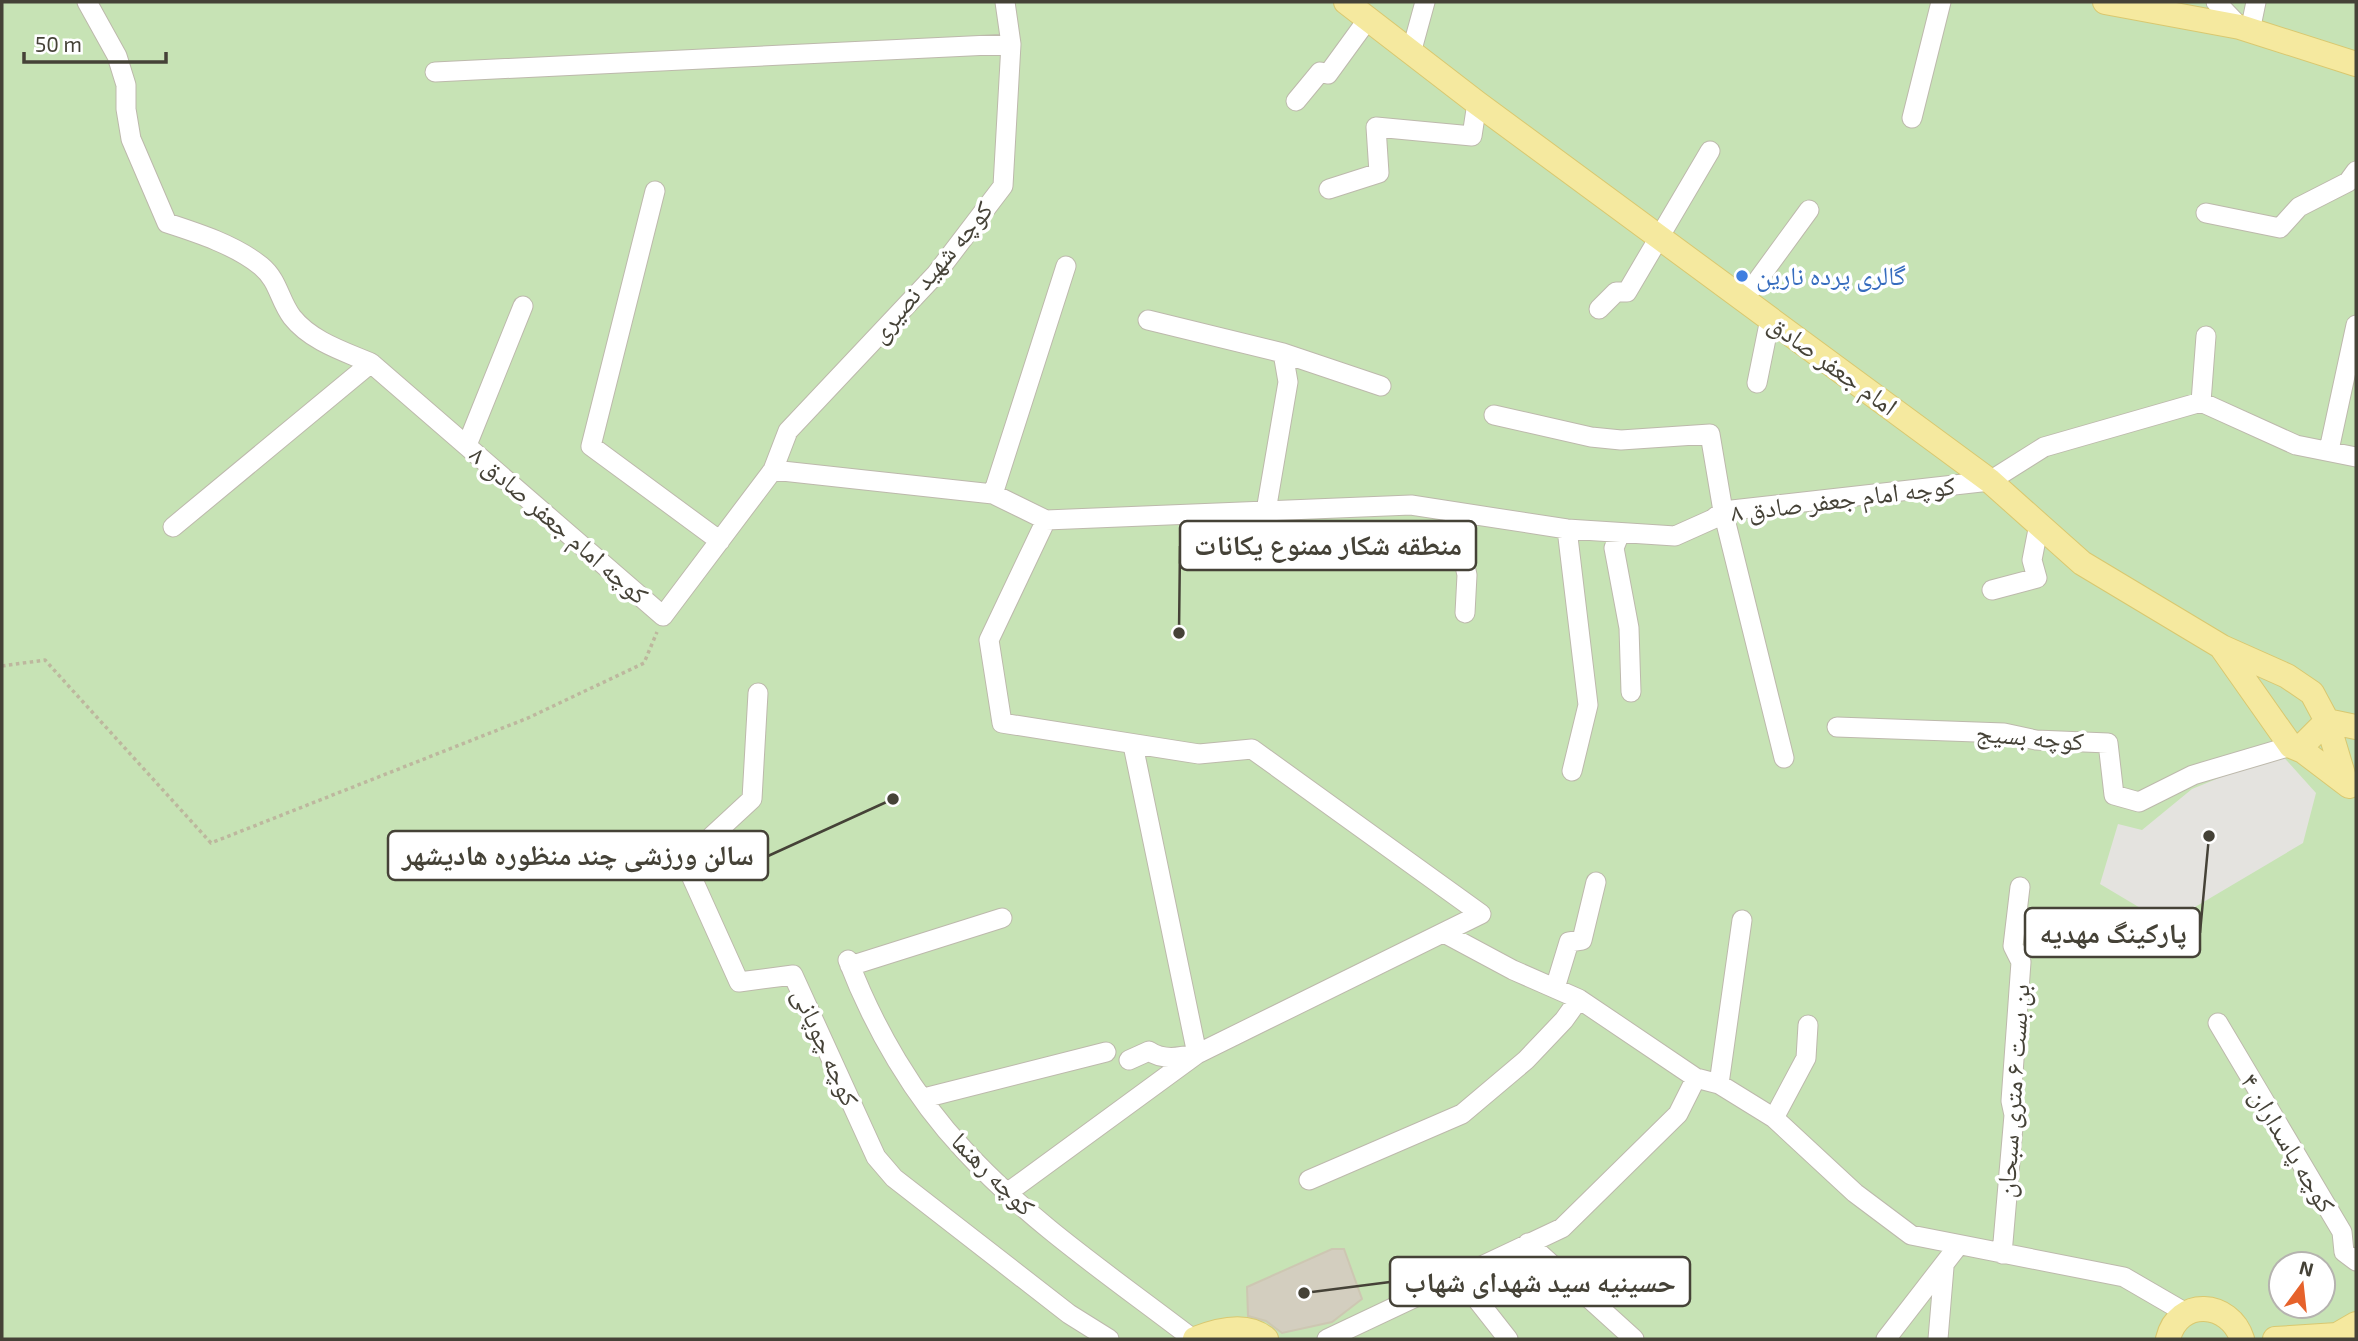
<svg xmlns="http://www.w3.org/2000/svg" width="2358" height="1341" font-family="'Exo 2','Noto Naskh Arabic',sans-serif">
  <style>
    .green { fill: #c7e3b5; fill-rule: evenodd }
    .parking { fill: #e4e3df }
    .building { fill: #d3cebf; stroke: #cdc7b2; stroke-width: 2 }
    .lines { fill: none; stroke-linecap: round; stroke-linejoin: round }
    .minor-casing { stroke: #bdb9ac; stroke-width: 21 }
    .major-casing { stroke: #d9c870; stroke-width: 26 }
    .path { stroke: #bdb79e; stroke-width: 3.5; stroke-dasharray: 3.5 3.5; stroke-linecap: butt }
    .minor { stroke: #fff; stroke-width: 19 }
    .major { stroke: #f5e99f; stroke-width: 24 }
    .shop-dot { fill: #3f7fe0; stroke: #fff; stroke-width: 2.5 }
    .labels { text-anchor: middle; stroke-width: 7; stroke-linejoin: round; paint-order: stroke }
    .street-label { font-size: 26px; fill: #454237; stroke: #fff }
    .shop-label { font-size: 26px; fill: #366cbe; stroke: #fff; text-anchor: start }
    .leader { fill: none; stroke: #454237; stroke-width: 2.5 }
    .callout-dot { fill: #454237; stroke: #fff; stroke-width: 2.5 }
    .callout { fill: #fff; stroke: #454237; stroke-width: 2.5 }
    .callout-label { font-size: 28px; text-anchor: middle; font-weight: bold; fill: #454237 }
  </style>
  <rect width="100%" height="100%" fill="#f2f1e8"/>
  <path class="green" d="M2 2H2356V1339H2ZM2281 1264H2323V1306H2281Z"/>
  <path class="parking" d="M2280 753 2316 793 2303 843 2190 910 2142 909 2100 884 2118 824 2142 830 2192 789Z"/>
  <path class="building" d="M1332 1249H1344L1362 1299 1332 1322 1282 1333 1266 1321 1248 1316 1247 1287Z"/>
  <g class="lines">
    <g class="minor-casing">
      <path id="minor" d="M87 2 117 56 126 85V109L131 139 167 223C198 233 235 245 261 266 279 281 279 300 292 317 311 341 343 351 371 363
        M2216 2 2240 27
        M2250 31 2256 2
        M1411 53 1425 2
        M435 72 1011 44
        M1296 101 1320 72 1328 74 1368 19
        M1912 118 1941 2
        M1329 189 1379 173 1376 127 1472 136 1477 103
        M655 191 591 446 720 541
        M2206 213 2280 228 2299 207 2348 182 2356 171
        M1744 299 1809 210
        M1599 309 1616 292H1627L1710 151
        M1148 320 1283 353 1381 386
        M1757 383 1770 319
        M2201 402 2206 336
        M1494 415 1591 437 1621 440 1710 434 1723 511 1784 758
        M467 445 523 306
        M2329 450 2356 325
        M773 470 788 431 936 274 1003 186 1011 44 1005 2
        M993 494 1066 266
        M1266 511 1288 382 1283 353
        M1046 520 989 640 1002 723 1199 754 1252 749 1481 914 1197 1054C1181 1057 1163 1061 1149 1051L1129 1060
        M173 527 371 363 663 616 773 470 993 494 1046 520 1411 505 1567 529 1675 536 1713 519 1723 511 1990 481 2044 447 2201 402 2296 445 2356 457
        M1567 529 1588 705 1572 771
        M1620 533 1614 548 1629 628 1631 692
        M1992 590 2037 578 2032 560 2039 524
        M1465 613 1467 575 1461 548 1466 514
        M758 693 752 799 712 836 689 871 739 982 793 975 876 1157 894 1178 1069 1314 1109 1339
        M1837 727 2004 733 2036 740 2108 743 2114 795 2139 802 2193 775 2291 746
        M1444 933 1513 970 1579 999 1696 1078 1719 1084 1774 1118 1855 1193 1911 1235 2124 1277 2186 1313
        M848 960C874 1028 914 1097 964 1150 1031 1223 1115 1279 1193 1339
        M850 966 1002 918
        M1555 988 1569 942 1582 940 1596 882
        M2218 1023 2342 1232 2344 1252 2356 1261
        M1719 1084 1742 920
        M924 1098 1106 1052
        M1774 1118 1806 1058 1808 1025
        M1309 1180 1462 1114 1526 1060 1564 1020 1579 999
        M1007 1193 1197 1054 1133 745
        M1528 1243 1634 1339
        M2002 1254 2014 1115 2011 1101 2021 962 2013 946 2020 887
        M1460 1278 1508 1339
        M1327 1339 1562 1228 1678 1114 1696 1078
        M1886 1339 1958 1246
        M1938 1339 1944 1267"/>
    </g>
    <g class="major-casing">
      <path id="major" d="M1346 2 1477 103 1990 481 2082 563 2222 647 2287 676 2312 693 2327 721 2345 781
        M2105 2 2240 27 2356 64
        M2222 648 2291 746 2303 751 2349 786
        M2291 746 2303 745 2327 721 2356 727
        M1195 1339C1215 1331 1247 1322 1266 1339
        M2168 1339C2178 1297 2230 1301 2242 1339
        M2275 1339 2337 1335 2356 1324"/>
    </g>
    <path class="path" d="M2 666 45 660 211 843 528 718 644 663 657 632"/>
    <use href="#minor" class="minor"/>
    <use href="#major" class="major"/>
  </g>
  <circle class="shop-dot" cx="1742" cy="276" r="7"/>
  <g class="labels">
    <g class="street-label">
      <text transform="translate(931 272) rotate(-50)" y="9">کوچه شهید نصیری</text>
      <text transform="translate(1833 365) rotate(36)" y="9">امام جعفر صادق</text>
      <text transform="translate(1843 499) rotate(-7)" y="9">کوچه امام جعفر صادق ۸</text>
      <text transform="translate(559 525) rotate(41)" y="9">کوچه امام جعفر صادق ۸</text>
      <text transform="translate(2030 737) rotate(5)" y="9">کوچه بسیج</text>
      <text transform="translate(826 1047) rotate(66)" y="9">کوچه چوپانی</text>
      <text transform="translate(2013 1091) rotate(-86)" y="9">بن بست ۶ متری سبحان</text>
      <text transform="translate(2288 1143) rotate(59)" y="9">کوچه پاسداران ۴</text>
      <text transform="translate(993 1174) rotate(45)" y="9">کوچه رهنما</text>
    </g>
    <g class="shop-label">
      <text x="1756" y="285">گالری پرده نارین</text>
    </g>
  </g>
  <path class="leader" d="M1179 633L1180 546M893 799L768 856M2209 836L2200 933M1304 1293L1390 1282"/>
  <g class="callout-dot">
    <circle cx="1179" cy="633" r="7"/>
    <circle cx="893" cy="799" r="7"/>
    <circle cx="2209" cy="836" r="7"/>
    <circle cx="1304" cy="1293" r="7"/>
  </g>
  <g class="callout">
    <rect x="1180" y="521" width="296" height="49" rx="7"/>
    <rect x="388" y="831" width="380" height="49" rx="7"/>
    <rect x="2025" y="908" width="175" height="49" rx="7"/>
    <rect x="1390" y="1257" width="300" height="49" rx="7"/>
  </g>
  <g class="callout-label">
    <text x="1328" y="555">منطقه شکار ممنوع یکانات</text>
    <text x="578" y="865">سالن ورزشی چند منظوره هادیشهر</text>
    <text x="2113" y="943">پارکینگ مهدیه</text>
    <text x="1540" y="1292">حسینیه سید شهدای شهاب</text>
  </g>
  <rect width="2358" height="1341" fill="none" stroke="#454237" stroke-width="7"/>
  <g transform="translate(2302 1285) rotate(15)"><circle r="33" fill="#ffffff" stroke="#b5b3af" stroke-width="2"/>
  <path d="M0-5L12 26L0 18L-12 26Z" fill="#e6622b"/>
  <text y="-10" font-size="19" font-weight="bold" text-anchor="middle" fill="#454237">N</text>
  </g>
  <path d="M24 52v10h142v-10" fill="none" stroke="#454237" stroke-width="3.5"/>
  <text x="35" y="52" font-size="21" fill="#454237" stroke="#ffffff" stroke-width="5" paint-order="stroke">50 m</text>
</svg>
